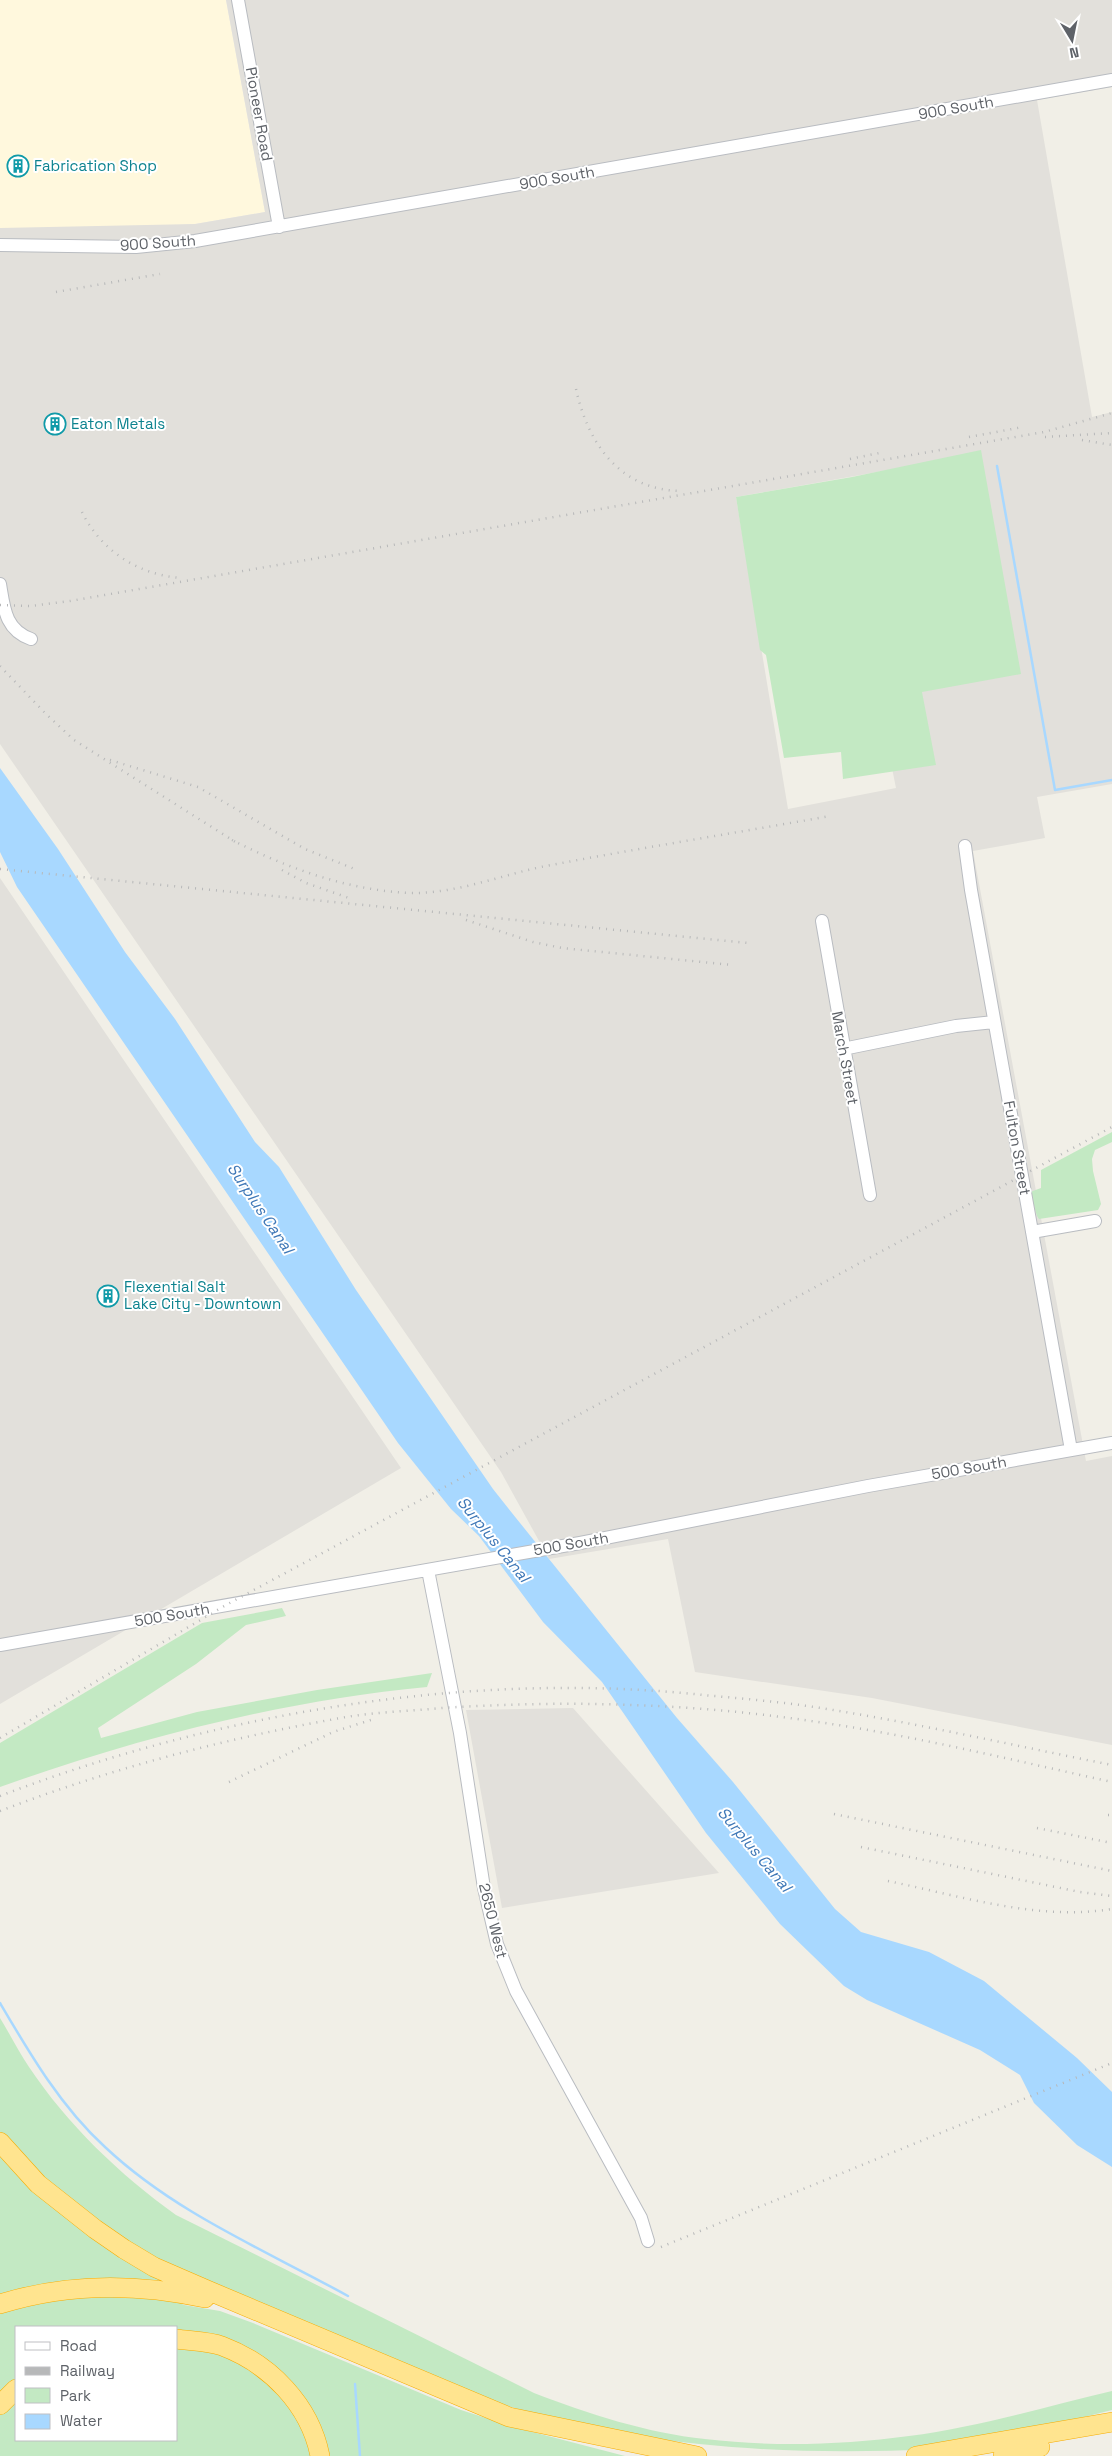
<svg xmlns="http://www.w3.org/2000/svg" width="1112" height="2456" font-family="'Space Grotesk',sans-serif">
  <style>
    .commercial { fill: #fff8dd }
    .industrial { fill: #e2e0db; fill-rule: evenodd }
    .green { fill: #c3e9c3 }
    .water { fill: #a8d8ff }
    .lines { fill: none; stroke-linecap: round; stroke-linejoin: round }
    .stream { stroke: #a8d8ff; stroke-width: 2.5 }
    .minor-casing { stroke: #b9bcc1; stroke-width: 14 }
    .highway-casing { stroke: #f7ac00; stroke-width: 20 }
    .minor { stroke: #fff; stroke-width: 12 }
    .highway { stroke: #ffe48f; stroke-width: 19 }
    .rail { stroke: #b7b8b9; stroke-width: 2.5; stroke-dasharray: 1 6; stroke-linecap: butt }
    .labels { text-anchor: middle; stroke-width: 4; stroke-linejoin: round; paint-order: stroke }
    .street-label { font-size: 15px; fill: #5e6268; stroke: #fff }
    .culture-label { font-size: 15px; fill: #0d838f; stroke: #fff; text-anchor: start }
    .water-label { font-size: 16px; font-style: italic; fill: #3f78b7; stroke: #fff }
  </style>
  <rect width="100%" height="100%" fill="#f1efe7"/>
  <path class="commercial" d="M0 0H226L265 212 195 224 110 229 0 228Z"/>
  <path class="industrial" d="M226 0H1112V87L1037 100 1092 417 1112 412V784L1037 797 1045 838 973 851 1086 1461 1112 1456V1745L872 1698 695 1672 668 1539 549 1559 501 1472 0 744V228L195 224 265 212ZM973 455 878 698 896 788 788 809 736 497Z
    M0 878 401 1468 0 1704Z
    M573 1708 719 1873 502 1908 466 1710Z"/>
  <path class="green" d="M981 450 1021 674 922 692 936 765 843 779 841 752 784 758 766 655 760 650 736 497 852 477Z
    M1112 1132V1142L1095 1150 1092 1159 1093 1171 1101 1204 1098 1210 1039 1219 1037 1216 1030 1192 1041 1188V1170Z
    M282 1608 286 1616 246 1625 196 1664 98 1728 101 1738 197 1712 317 1690 432 1673 427 1687C281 1701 137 1738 0 1787V1743L202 1623Z
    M0 2018C10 2034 18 2051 29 2067 67 2124 120 2175 176 2215L534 2393C589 2414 647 2433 705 2439 772 2447 842 2445 909 2436 977 2427 1045 2407 1112 2391V2410C1054 2424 995 2442 935 2449 786 2456 638 2448 495 2402L178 2271 133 2247 22 2159 0 2132Z
    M0 2151 165 2277 163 2285 0 2297Z
    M72 2294 173 2299 184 2305 220 2311 253 2323 461 2410 517 2428 625 2456H328L297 2389 280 2370 260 2355 176 2334V2327H16V2385L0 2398V2309Z
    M176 2344 215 2350 285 2392 317 2456H0V2412L16 2397V2440H176Z"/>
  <path class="water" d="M0 768 58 849 125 952 175 1019 255 1142 279 1167 356 1290 493 1489 516 1518 677 1718 733 1782 835 1909 861 1932 929 1952 984 1981 1077 2058 1112 2092V2167L1077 2145 1034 2103 1020 2075 980 2050 867 2000 844 1986 780 1924 706 1833 602 1682 543 1622 479 1536 451 1509 398 1443 17 887 0 852Z"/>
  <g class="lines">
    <path class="stream" d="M997 466 1055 790 1112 780
      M0 2003C30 2054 61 2107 105 2147 175 2213 265 2250 348 2296
      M355 2384 360 2456"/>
    <g class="minor-casing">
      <path id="minor" d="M238 0 279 227
        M0 245 136 247 195 241 1112 80
        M0 584C4 608 5 630 31 639
        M965 846 971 890 1071 1450
        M822 921 870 1195
        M843 1049 956 1026 994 1022
        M1032 1232 1095 1221
        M428 1570 460 1733 484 1888 497 1944 516 1991 641 2218 648 2241
        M0 1645 580 1543 868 1486 1112 1443"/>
    </g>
    <g class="highway-casing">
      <path id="highway" d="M0 2142 38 2184 95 2229 124 2249 154 2267 207 2290 509 2417 697 2456
        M0 2304C67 2283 136 2283 205 2298
        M176 2339C190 2341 209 2341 222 2346 270 2364 310 2405 320 2456
        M0 2405 16 2389
        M916 2456 1112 2422
        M1003 2456 1040 2447"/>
    </g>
    <use href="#minor" class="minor"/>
    <use href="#highway" class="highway"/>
    <path class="rail" d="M56 292 160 274
      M576 389C588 444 620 490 681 491
      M969 437 1023 427
      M1045 437 1112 433
      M1082 440 1112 445
      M850 459 884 452
      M82 512C101 551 139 575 181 578
      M0 605 31 606 70 601 1044 432 1112 413
      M0 666 45 713 74 740 237 843
      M110 760 198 787 305 849 357 870
      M232 840C287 868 347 890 409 893 457 894 500 875 546 866 640 848 735 833 830 816
      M0 869 748 943
      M282 870 306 883 349 898
      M466 920 533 942 562 948 732 965
      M0 1738 226 1605 1112 1127
      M229 1782 333 1732 374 1719
      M0 1796C216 1713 472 1670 703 1695 748 1699 794 1703 839 1711 930 1726 1021 1747 1112 1765
      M0 1811C112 1768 227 1738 346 1717 377 1712 410 1711 442 1708 565 1700 688 1703 811 1721 912 1735 1012 1760 1112 1782
      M834 1814 1112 1871
      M1108 1815H1112
      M1037 1828 1112 1843
      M861 1847 1080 1892 1112 1896
      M888 1881C961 1896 1037 1921 1112 1909
      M661 2247 1112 2063"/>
  </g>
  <defs>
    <g id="building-ring" transform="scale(1.125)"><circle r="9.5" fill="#fff" stroke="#0f9aa8" stroke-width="1.5"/><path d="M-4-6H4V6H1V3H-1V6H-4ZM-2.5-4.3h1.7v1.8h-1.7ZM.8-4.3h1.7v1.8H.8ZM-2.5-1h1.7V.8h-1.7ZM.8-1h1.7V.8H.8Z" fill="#0f9aa8"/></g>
  </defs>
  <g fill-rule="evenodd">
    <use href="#building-ring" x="18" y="166"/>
    <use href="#building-ring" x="55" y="424"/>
    <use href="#building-ring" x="108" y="1296"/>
  </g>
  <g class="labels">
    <g class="street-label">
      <text transform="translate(956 108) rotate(-10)" y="5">900 South</text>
      <text transform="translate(259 114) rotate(80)" y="5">Pioneer Road</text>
      <text transform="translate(557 178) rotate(-10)" y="5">900 South</text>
      <text transform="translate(158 243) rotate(-4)" y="5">900 South</text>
      <text transform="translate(845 1058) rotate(80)" y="5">March Street</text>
      <text transform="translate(1017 1148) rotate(80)" y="5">Fulton Street</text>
      <text transform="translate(969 1468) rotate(-10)" y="5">500 South</text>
      <text transform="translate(571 1544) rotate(-10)" y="5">500 South</text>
      <text transform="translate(172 1615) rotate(-10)" y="5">500 South</text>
      <text transform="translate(493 1921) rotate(76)" y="5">2650 West</text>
    </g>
    <g class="culture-label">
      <text x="34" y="171">Fabrication Shop</text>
      <text x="71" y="429">Eaton Metals</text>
      <text x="124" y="1292">Flexential Salt<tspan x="124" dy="17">Lake City - Downtown</tspan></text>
    </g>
    <g class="water-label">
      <text transform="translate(261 1208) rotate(56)" y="6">Surplus Canal</text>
      <text transform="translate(494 1539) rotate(51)" y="6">Surplus Canal</text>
      <text transform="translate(755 1849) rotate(50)" y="6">Surplus Canal</text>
    </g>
  </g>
  <rect x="15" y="2326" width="162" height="115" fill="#ffffff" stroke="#bfc0c3"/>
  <rect x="25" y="2342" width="25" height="8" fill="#ffffff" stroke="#bfc0c3"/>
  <text x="60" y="2351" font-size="15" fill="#5e6268">Road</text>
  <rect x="25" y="2367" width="25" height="8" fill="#b7b8b9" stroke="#bfc0c3"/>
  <text x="60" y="2376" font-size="15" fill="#5e6268">Railway</text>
  <rect x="25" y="2388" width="25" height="15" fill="#c3e9c3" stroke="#bfc0c3"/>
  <text x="60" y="2401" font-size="15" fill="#5e6268">Park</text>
  <rect x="25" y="2414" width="25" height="15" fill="#a8d8ff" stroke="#bfc0c3"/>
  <text x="60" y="2426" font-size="15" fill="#5e6268">Water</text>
  <g transform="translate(1072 40) rotate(170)" stroke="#ffffff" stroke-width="4" paint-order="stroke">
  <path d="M0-4L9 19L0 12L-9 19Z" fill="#5e6268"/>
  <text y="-8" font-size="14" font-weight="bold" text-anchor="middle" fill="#5e6268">N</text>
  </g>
</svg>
